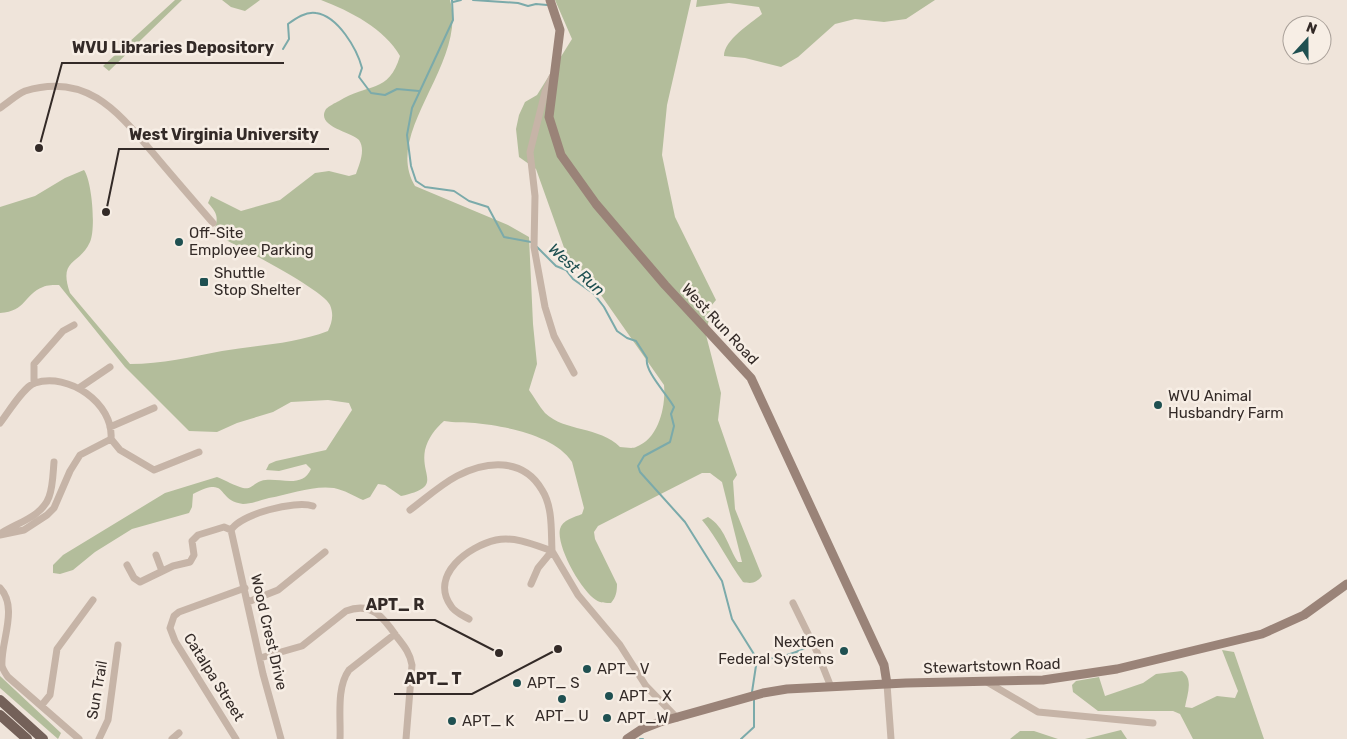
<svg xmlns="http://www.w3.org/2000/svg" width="1347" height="739" font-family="Rubik,sans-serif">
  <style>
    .green { fill: #b3bd9b }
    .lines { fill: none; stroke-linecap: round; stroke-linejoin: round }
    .stream { stroke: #7baaaa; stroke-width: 2 }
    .street { stroke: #c6b4a7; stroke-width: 7 }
    .secondary { stroke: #9a8378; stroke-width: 9 }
    .primary { stroke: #746159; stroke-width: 10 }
    .poi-dot { fill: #1f5051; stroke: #f7eee5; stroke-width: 2 }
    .labels { text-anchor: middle; stroke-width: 5; stroke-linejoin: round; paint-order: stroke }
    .poi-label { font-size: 15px; fill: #332a27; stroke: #f7eee5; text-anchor: start }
    .street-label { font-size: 15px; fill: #332a27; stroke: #f7eee5 }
    .water-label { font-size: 16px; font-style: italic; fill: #1f5051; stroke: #f7eee5 }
    .leader { fill: none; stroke: #332a27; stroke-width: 2 }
    .callout-dot { fill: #332a27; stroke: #f7eee5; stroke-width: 2 }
    .callout-label { font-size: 16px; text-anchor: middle; font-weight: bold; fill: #332a27; stroke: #f7eee5; stroke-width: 5; stroke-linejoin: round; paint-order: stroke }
  </style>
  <rect width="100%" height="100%" fill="#efe4da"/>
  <path class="green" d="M175 0H182L109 71 103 66Z
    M222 0H260L245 11 231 7Z
    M321 0H450C468 63 382 132 415 186L508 225 529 237 533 324 537 364 529 390C534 397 539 406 545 413 565 432 599 426 620 447 625 447 632 449 636 447 659 439 666 406 664 385L589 278 567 256 536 169 519 157 516 129 519 115 525 102 537 95 572 39 555 0H691L667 105 662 155 675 217 716 300 711 306 706 335 721 393 718 420 737 475 733 481 735 509 762 576C756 583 752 584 743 582 728 562 718 539 702 520L708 517C725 527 728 547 738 562H742L722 482 710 473H702L598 526 594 532 595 539 617 584C617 592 616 597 611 603 606 603 600 603 596 600 581 591 556 546 560 529 562 520 575 517 582 514L584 508 572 462C555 435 504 426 475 423 464 422 455 423 444 421 435 429 428 438 425 450 420 477 444 486 401 496L385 485 378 484 370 497 363 500C354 496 344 490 334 488 314 485 290 494 269 498 261 500 251 504 243 504 215 501 230 475 193 494L192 507 189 513 132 529 95 552 73 570 60 574 53 573V565L63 555 165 493 217 477C225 480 235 486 243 488 251 490 254 483 261 481 277 476 302 490 311 469L306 464 279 471 266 470 269 464 276 461 326 450 352 410 349 403 328 400 291 402 273 412 237 423 217 432 189 431 125 367 59 285C54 285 47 285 43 287 23 295 27 311 0 313V207L35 196 65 178 84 170C92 181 96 229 90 242 79 266 58 258 70 293L130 364C162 364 191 357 222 351 258 345 294 344 328 331 332 322 334 315 330 305 323 289 233 244 213 233 219 218 218 214 208 203L211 196 241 211 280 200 315 173 329 171 349 176 356 174C359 165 366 150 359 140 352 132 315 127 326 109 329 106 335 103 339 101 367 83 389 94 400 56 385 29 350 11 321 0Z
    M697 0H935L906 19 884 22 855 19 835 24 798 57 781 67 745 58 724 56C724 40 750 24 762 14L759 7 729 3 696 7Z
    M1222 650 1234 652 1264 739H1193L1180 714 1173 711H1098L1073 692 1072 685 1076 681 1099 677 1105 696 1143 683 1156 674 1182 671C1194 679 1187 695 1185 707L1192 708 1217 696 1235 698 1238 691Z
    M0 676 61 733 58 739 0 688Z
    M1121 730 1127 739H1085Z
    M1020 731H1034L1058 739H1010Z"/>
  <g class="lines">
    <path class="stream" d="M452 0 453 20 412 108 407 135 411 166 416 181 425 187 454 191 469 201 488 207 504 237 531 242
      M473 0 518 3 528 6 536 4 547 5
      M453 2 461 0
      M283 49 289 39 288 24C295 19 306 11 316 13 338 16 357 49 362 68L359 77 371 93 385 95 397 89 419 91
      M537 247 556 266 566 270 573 279 594 294 604 307 617 331 627 338 636 341 647 358C644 371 667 394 674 407L671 414 674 426 670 442 644 456 638 466 640 472 685 522 722 581 732 619 757 659 752 692
      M757 659C775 660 792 655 809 646
      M640 739H643
      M741 739 754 727V700"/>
    <path class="street" d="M552 77 545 92 530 152 535 196 534 247 545 307 554 336 574 373
      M0 108C8 103 17 94 25 91 87 72 118 112 153 153 173 177 193 200 213 223
      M34 383V364L63 331 74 325
      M79 388 110 367
      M0 423C8 413 24 386 35 383 68 372 114 403 111 439L80 455 70 471 54 508 47 515 24 530 0 535
      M110 427 154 408
      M111 439 120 450 154 470 199 452
      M410 510C425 499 440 485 457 476 486 461 523 457 542 490 553 507 551 532 552 551L538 568 531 584
      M231 530 263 674 281 739
      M0 534C16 523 42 517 49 497 53 487 53 473 54 462
      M156 555 162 571
      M127 565 134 578 140 582 173 566 190 562 194 555 192 541 198 535 224 527 231 530C241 514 295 500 313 506
      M0 588C19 608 0 643 2 666 3 670 6 674 8 677L79 739
      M248 602 278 590 325 552
      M793 603 817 652 831 687
      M469 619C464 616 454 612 451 606 429 575 469 546 496 540 515 536 535 545 552 551L578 595 620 645 646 686 677 718
      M260 658 302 646 346 611C372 601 384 618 397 637 404 646 410 653 412 665L406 739
      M987 682 1038 712 1153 723
      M887 684 891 739
      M41 706 50 695 57 649 93 600
      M99 739 108 720 118 645
      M172 739 179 733
      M236 739 175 641 170 628 174 616 179 612 245 588
      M340 739C341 718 336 688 349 670L395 634"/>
    <path class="secondary" d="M550 0 560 30 549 117 561 155 596 204 665 285 751 378 884 665 887 684
      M627 739 642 729 660 722 763 693 787 689 906 683 1043 680 1117 669 1262 634 1304 615 1347 584"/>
    <path class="primary" d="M0 700 43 739
      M0 715 27 739"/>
  </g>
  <g class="poi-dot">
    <circle cx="179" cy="242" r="5"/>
    <rect x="199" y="277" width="10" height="10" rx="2.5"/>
    <circle cx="1158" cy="405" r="5"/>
    <circle cx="844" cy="651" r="5"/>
    <circle cx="587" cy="669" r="5"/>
    <circle cx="517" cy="683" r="5"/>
    <circle cx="609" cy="696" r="5"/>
    <circle cx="562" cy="699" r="5"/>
    <circle cx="607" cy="718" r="5"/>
    <circle cx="452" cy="721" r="5"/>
  </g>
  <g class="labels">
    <g class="poi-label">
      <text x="189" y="238">Off-Site<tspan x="189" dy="17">Employee Parking</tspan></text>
      <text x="214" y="278">Shuttle<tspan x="214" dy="17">Stop Shelter</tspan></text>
      <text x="1168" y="401">WVU Animal<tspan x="1168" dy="17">Husbandry Farm</tspan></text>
      <text x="834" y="647" text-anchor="end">NextGen<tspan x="834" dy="17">Federal Systems</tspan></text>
      <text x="597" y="674">APT_ V</text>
      <text x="527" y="688">APT_ S</text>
      <text x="619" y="701">APT_ X</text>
      <text x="562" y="721" text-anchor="middle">APT_ U</text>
      <text x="617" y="723">APT_W</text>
      <text x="462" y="726">APT_ K</text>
    </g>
    <g class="street-label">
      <text transform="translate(720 324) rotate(47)" y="5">West Run Road</text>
      <text transform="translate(269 632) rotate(77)" y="5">Wood Crest Drive</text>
      <text transform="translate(992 666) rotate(-2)" y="5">Stewartstown Road</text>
      <text transform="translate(214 677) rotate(58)" y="5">Catalpa Street</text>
      <text transform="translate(97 690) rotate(-80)" y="5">Sun Trail</text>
    </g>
    <g class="water-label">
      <text transform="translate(577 269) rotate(42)" y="6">West Run</text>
    </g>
  </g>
  <path class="leader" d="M39 148L62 63H284M106 212L119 149H329M499 653L435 620H356M558 649L472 694H394"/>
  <g class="callout-dot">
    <circle cx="39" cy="148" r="5"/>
    <circle cx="106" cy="212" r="5"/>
    <circle cx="499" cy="653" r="5"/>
    <circle cx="558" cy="649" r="5"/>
  </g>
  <g class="callout-label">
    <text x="173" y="53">WVU Libraries Depository</text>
    <text x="224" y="140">West Virginia University</text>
    <text x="395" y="610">APT_ R</text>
    <text x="433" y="684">APT_ T</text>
  </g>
  <g transform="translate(1307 40) rotate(21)"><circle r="24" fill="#f7eee5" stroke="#a9a099"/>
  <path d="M0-4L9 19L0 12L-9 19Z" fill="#1f5051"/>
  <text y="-8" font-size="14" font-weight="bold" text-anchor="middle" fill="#332a27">N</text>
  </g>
</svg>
